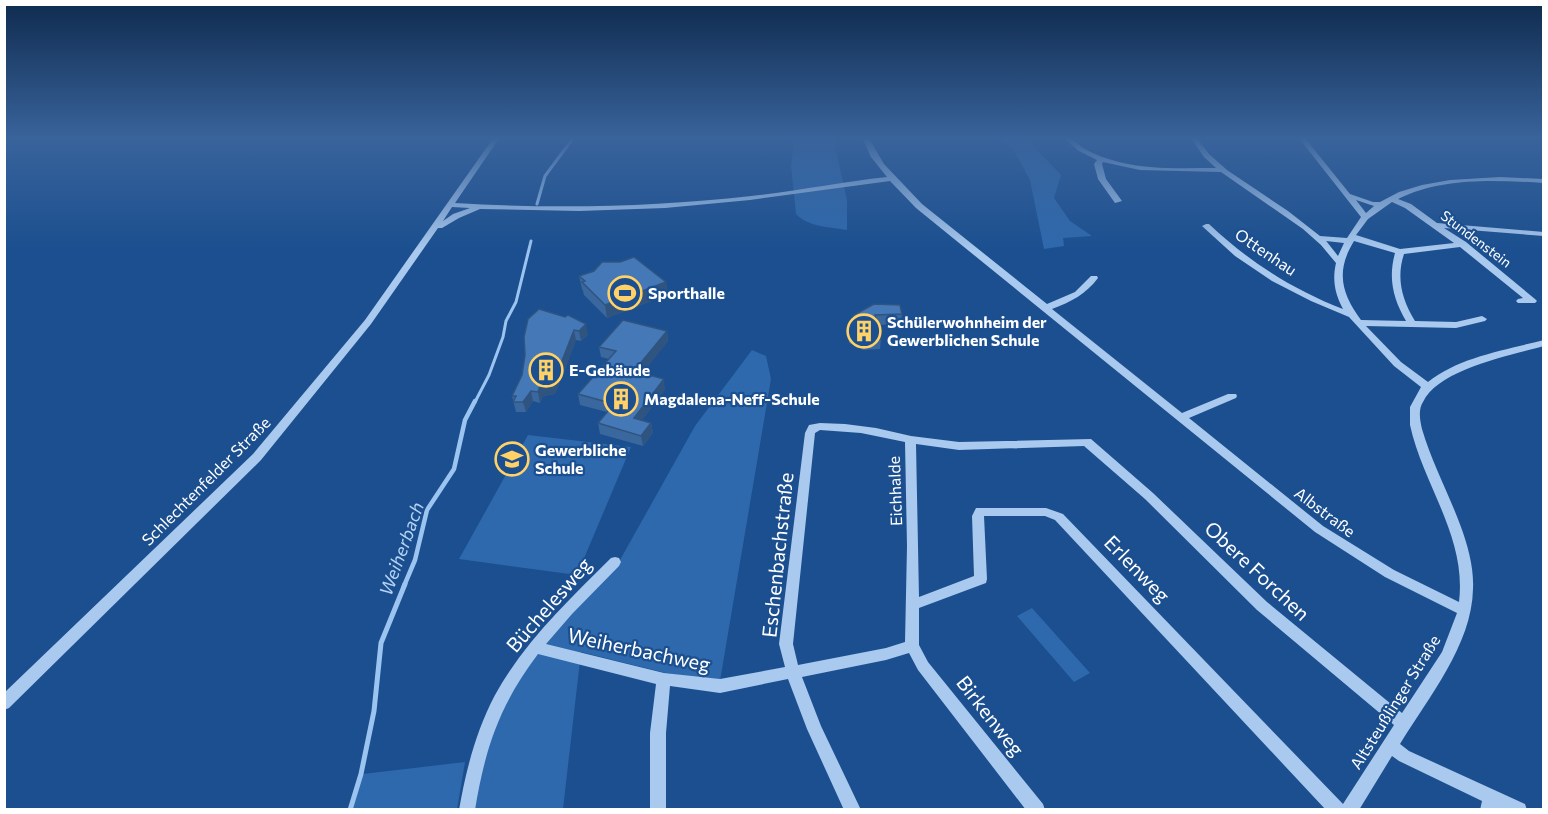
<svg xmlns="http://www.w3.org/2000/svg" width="1548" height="814" font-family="Commissioner,sans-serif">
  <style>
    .green { fill: #2e69ad }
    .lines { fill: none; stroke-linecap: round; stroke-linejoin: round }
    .stream-far2 { stroke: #9cc4f0; stroke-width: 3 }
    .stream-far1 { stroke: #9cc4f0; stroke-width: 4.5 }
    .stream { stroke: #9cc4f0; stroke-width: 5 }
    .minor { fill: #a9c9ee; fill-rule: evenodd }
    .wall { fill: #3a679d }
    .shaded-wall { fill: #305480 }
    .building { fill: #4478b7; stroke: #305480; stroke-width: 1.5 }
    .labels { text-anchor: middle; stroke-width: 4.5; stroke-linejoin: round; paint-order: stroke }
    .far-street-label { font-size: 14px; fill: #fff; stroke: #1b4f8f }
    .street-label { font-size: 16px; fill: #fff; stroke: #1b4f8f }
    .poi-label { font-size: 16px; font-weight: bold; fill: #fff; stroke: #1b4f8f; text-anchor: start }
    .water-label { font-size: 18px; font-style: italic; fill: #b5d3f5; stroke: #1b4f8f }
    .near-street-label { font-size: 20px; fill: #fff; stroke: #1b4f8f }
  </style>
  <rect width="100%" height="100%" fill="#1b4f8f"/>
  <path class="green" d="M795 137H833L847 200V230C830 227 808 227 796 214L791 165Z
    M997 137H1025L1061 175 1054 198 1070 221 1092 236 1063 238 1064 246 1044 249 1030 180 1013 149Z
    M752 350 766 356 771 379 720 681 666 673 581 652 563 809 474 810 480 768 505 700 542 644 620 560 695 426Z
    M528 435 631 447 577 575 459 559Z
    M1032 608 1090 673 1074 682 1017 616Z
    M465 762 457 809H352L363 774Z"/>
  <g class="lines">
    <path class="stream-far2" d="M537 204 545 176 574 137
      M475 402 489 375 503 337 506 321 516 302 531 241"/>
    <path class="stream-far1" d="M404 586 415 560 427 510 454 469 465 420 475 401"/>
    <path class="stream" d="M350 810 361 774 374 711 381 643 405 584"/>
    <path class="minor" d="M494 137H500L455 203C554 209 653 207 751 196 797 191 841 182 887 177L871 157 862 137H868L884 164 922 204 1047 304 1075 292 1091 276H1097L1098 278C1086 294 1071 302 1052 309L1182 413 1228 394H1236L1237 396 1236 398 1189 418 1323 526 1394 570 1459 602C1467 537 1423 485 1410 425V407L1421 387 1394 366 1349 317 1311 301 1272 281 1235 256 1202 226 1206 224H1209C1248 261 1293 290 1343 309 1335 294 1332 280 1336 263L1321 245 1303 229 1221 172 1140 170 1103 162 1102 164 1106 179 1122 201 1115 203 1098 179 1094 164 1097 160 1079 151 1062 137C1072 136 1077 144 1085 149 1096 155 1107 159 1119 162 1150 170 1184 168 1216 168L1204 157 1190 137H1196L1209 154 1227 170 1288 211 1320 236 1347 238 1361 217 1298 137H1304L1350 194 1373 202H1380L1399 192 1422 185 1450 180 1500 177 1544 179V183C1496 180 1441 177 1398 199L1411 204 1437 223 1544 232V236L1444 228 1466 242 1535 299 1537 301 1535 303H1518L1516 301 1518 299 1523 298 1460 247 1404 254C1396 278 1402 300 1415 321L1456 322 1482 316 1487 319 1485 321 1456 328 1366 326 1401 362 1428 382C1459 357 1505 350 1544 340V346C1511 355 1438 369 1423 402 1418 410 1420 420 1422 429 1432 463 1449 494 1461 527 1468 546 1474 568 1473 589 1472 645 1428 698 1400 744L1409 751 1525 804 1527 810H1500L1497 808 1496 810H1480L1482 801 1399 761 1392 756 1359 810H1326L1055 520 1045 516H984L987 579 986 583 919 608V645L928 662 1043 804 1045 810H1026L918 670 909 653 886 660 802 677 821 726 861 810H844L807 729 788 679 720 693 670 686 666 733V810H650V733L656 684 538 654C500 704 485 748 475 810H459C466 770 476 731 495 695 524 642 568 601 611 558L615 557 619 558 621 562 619 566 572 614 546 644 664 673 720 679 785 667 779 644 805 433 809 425 820 423 845 424 876 428 911 436 959 442 1091 439 1153 493 1267 602 1402 713 1442 652 1457 613 1385 577 1315 532 916 208 890 181 750 200 665 208 579 211 480 209 459 218 442 228H438L371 324 261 460 9 708 4 710V693L253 454 365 320ZM1356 200 1374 206 1366 213ZM1392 202 1405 208 1454 243 1400 249 1356 235 1368 219ZM452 207 470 208 453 214 443 221ZM1326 241 1344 243 1338 256 1327 242ZM1354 241 1395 253C1388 278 1393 299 1406 321L1361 320C1342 294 1335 272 1354 241ZM820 430 861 433 905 442 907 546 905 642 886 648 798 665 793 644 815 433ZM916 444 959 450 1084 446 1145 499 1257 610 1394 725 1343 804 1063 514 1046 508H976L972 516 974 576 919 597Z"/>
  </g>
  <path class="wall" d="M579 276 666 282 667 295 607 318 584 295 583 291 582 289Z
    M902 314 901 324 878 325 881 339 880 349 863 350 849 343 848 337 849 327 853 324 854 315Z
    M565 317 588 335 581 341 576 340 555 394 543 396 540 403 533 401 526 412H516L512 396Z
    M667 331 668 341 642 373 665 389 642 420 651 423 653 433 643 446 600 434 598 423 607 412 580 405 578 394 609 359 601 357 599 347Z"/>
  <path class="shaded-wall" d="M666 282 667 295 607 318 605 305Z
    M586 324 588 335 581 341 579 331Z
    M574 330 576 340 555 394 543 396 540 403 538 392 540 386Z
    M667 331 668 341 636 382 634 371Z
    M664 379 665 389 636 428 634 418Z
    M531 391 533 401 526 412 523 402Z
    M651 423 653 433 643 446 641 436Z"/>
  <path class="building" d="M634 257 666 282 605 305 582 282 585 281 579 276 594 271 602 262H620Z
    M874 304 900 305 902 314 875 315 881 339 864 340 850 332 849 327 853 324 854 315Z
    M539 309 565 317 568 315 586 324 579 331 574 330 553 384 540 386 538 392 531 391 523 402H513L516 396H512L522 375 525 355 524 337 528 319Z
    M623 320 667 331 634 371 664 379 634 418 651 423 641 436 598 423 614 404 578 394 616 351 599 347Z"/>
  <linearGradient id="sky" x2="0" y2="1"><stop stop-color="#0f2b4f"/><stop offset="0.55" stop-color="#39639b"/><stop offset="1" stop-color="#39639b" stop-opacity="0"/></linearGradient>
  <rect width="1548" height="251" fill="url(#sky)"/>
  <defs>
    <g id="stadium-ring" transform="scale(1.725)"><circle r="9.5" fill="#1b4f8f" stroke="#ffd166" stroke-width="1.5"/><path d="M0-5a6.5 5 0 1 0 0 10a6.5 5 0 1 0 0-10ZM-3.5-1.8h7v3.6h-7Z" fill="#ffd166"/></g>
    <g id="building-ring" transform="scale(1.725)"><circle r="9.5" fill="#1b4f8f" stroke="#ffd166" stroke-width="1.5"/><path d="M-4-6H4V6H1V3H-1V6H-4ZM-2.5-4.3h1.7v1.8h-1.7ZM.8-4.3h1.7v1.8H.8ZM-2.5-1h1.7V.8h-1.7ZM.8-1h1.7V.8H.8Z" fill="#ffd166"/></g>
    <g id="school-ring" transform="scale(1.725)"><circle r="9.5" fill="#1b4f8f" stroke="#ffd166" stroke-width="1.5"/><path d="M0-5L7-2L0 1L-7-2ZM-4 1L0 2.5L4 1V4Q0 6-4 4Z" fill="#ffd166"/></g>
  </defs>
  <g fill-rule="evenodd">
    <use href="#stadium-ring" x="625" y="293"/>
    <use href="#building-ring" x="864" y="331"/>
    <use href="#building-ring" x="546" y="370"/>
    <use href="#building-ring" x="621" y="399"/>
    <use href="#school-ring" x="512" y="459"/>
  </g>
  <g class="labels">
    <g class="far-street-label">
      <text transform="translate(1476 239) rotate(37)" y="5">Stundenstein</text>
    </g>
    <g class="street-label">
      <text transform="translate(1266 252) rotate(34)" y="6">Ottenhau</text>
      <text transform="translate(206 481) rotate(-45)" y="6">Schlechtenfelder Straße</text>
      <text transform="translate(895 491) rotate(-92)" y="6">Eichhalde</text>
      <text transform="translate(1325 512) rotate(37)" y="6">Albstraße</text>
      <text transform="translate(1395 702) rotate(-58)" y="6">Altsteußlinger Straße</text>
    </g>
    <g class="poi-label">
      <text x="648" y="299">Sporthalle</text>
      <text x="887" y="328">Schülerwohnheim der<tspan x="887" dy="18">Gewerblichen Schule</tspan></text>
      <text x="569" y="376">E-Gebäude</text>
      <text x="644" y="405">Magdalena-Neff-Schule</text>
      <text x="535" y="456">Gewerbliche<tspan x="535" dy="18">Schule</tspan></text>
    </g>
    <g class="water-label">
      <text transform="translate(402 549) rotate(-70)" y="6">Weiherbach</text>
    </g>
    <g class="near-street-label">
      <text transform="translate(778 555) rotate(-84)" y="7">Eschenbachstraße</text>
      <text transform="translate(1137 569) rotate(46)" y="7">Erlenweg</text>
      <text transform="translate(1257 571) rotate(43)" y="7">Obere Forchen</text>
      <text transform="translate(549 605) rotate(-49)" y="7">Büchelesweg</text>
      <text transform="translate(639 650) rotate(12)" y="7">Weiherbachweg</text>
      <text transform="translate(990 716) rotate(52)" y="7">Birkenweg</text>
    </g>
  </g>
  <rect width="1548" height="814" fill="none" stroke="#ffffff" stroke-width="12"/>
</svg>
